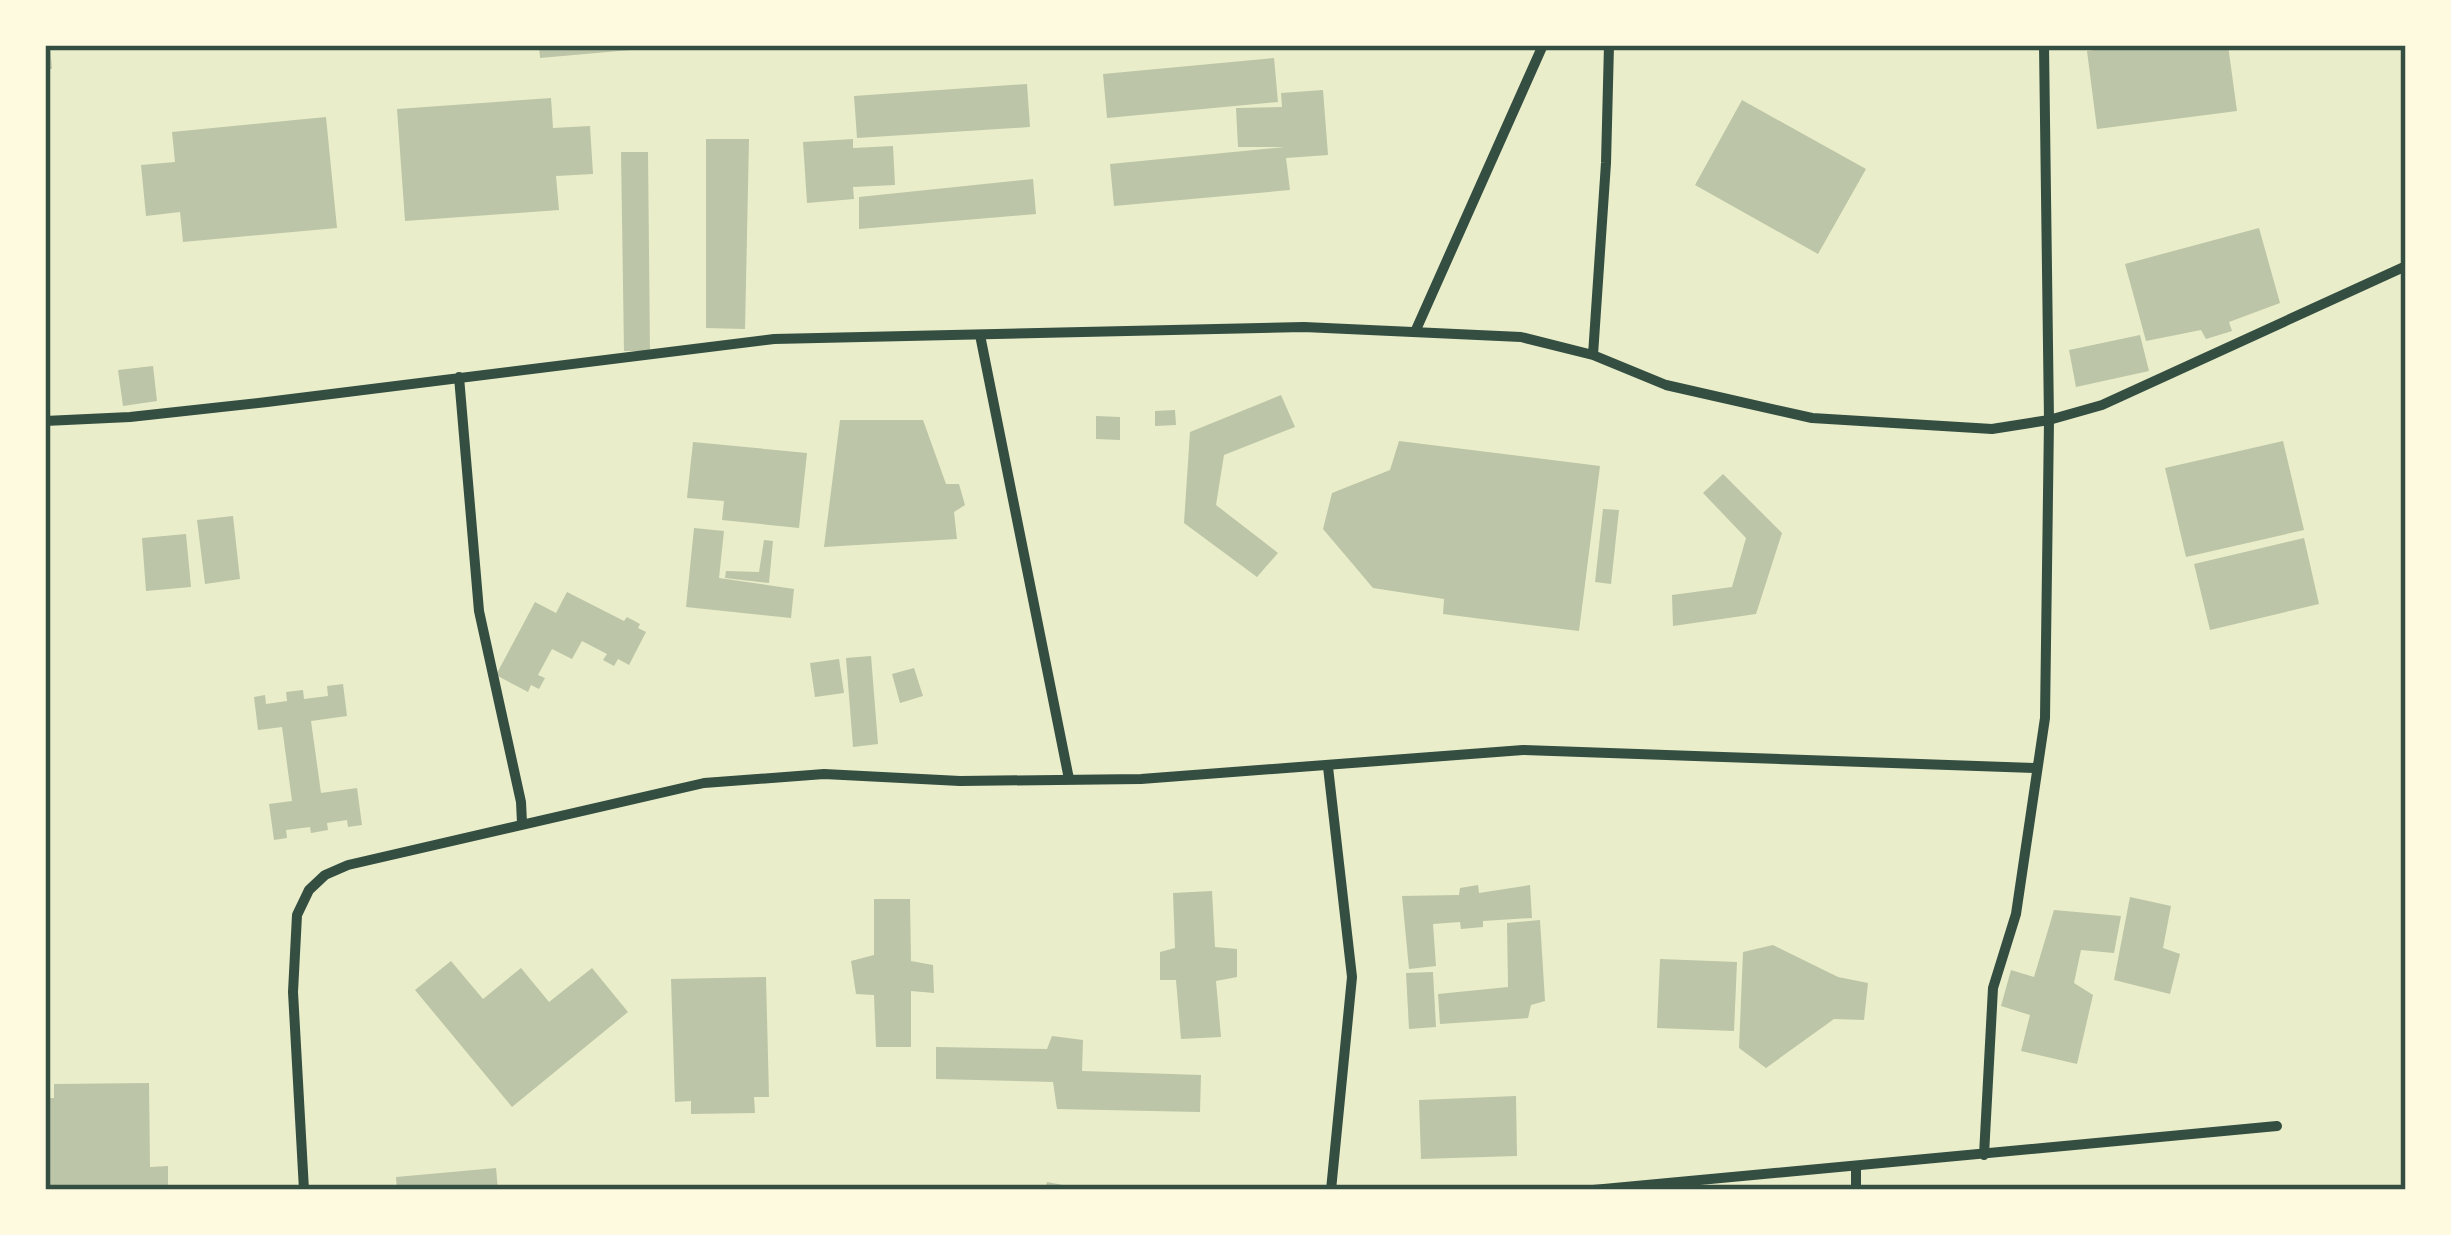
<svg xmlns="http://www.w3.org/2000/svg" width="2451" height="1235" font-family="Literata,serif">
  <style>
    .building { fill: #bcc5a7 }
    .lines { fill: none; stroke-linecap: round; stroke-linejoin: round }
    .minor { stroke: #344e41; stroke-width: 10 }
    .neatline { fill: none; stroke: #344e41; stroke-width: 4.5 }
  </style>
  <rect width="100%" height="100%" fill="#e9edc9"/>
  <path class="building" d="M45 45H50L52 69H45Z
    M539 45H653V48L540 58Z
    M2131 45H2228L2237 111 2097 129 2087 51Z
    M1274 58 1278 102 1107 118 1103 74Z
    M1027 84 1030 127 857 138 854 96Z
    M1323 90 1328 155 1286 158 1290 190 1114 206 1110 164 1285 147H1238L1236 108 1282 107 1281 93Z
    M551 98 553 128 590 126 593 174 556 176 559 210 405 221 397 109Z
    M1742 100 1866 169 1818 254 1695 185Z
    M326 117 337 228 183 242 180 212 146 216 141 165 175 162 172 132Z
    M706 139H749L745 329 706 328Z
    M853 139V148L893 146 895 185 853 187 854 199 807 203 803 142Z
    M621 152H648L650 351H624Z
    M1033 179 1036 214 859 229V197Z
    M2259 228 2280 303 2229 322 2232 331 2206 339 2201 330 2146 341 2125 264Z
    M2140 335 2149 371 2076 387 2069 350Z
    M153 366 157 401 123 406 118 370Z
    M1281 395 1295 427 1224 455 1216 505 1278 553 1257 577 1184 523 1190 432Z
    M1175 410 1176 425 1155 426V411Z
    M1096 416 1120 417V440L1096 439Z
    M840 420H923L946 484H959L965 505 954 512 957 539 824 547Z
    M1399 441 1600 466 1579 631 1443 614 1444 599 1373 588 1323 529 1332 493 1390 470Z
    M2283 441 2304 530 2186 557 2165 468Z
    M693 442 807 453 799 528 722 520 724 501 687 498Z
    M1723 474 1782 533 1756 614 1673 626 1672 595 1732 587 1746 538 1703 493Z
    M1603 509 1619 510 1611 584 1595 582Z
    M233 516 240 579 205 584 197 520Z
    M694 528 724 531 719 578 794 589 791 618 686 607Z
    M186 534 191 587 146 591 142 538Z
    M2304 538 2319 604 2210 630 2194 564Z
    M764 540 773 541 769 583 725 578 726 571 759 572Z
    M567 592 624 621 627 617 640 624 638 628 646 632 629 665 618 659 614 666 603 660 607 654 582 641 572 659 552 649 538 675 545 678 539 689 531 685 528 692 496 675 535 602 556 613Z
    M871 656 878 744 853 747 846 658Z
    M839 659 844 693 815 697 810 663Z
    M914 668 923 696 900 703 892 674Z
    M343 684 347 716 311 721 321 793 357 788 362 825 348 827 347 820 327 823 328 830 311 833 310 827 286 830 287 838 274 840 269 804 292 801 282 727 258 730 254 697 265 695 266 704 287 701 286 692 303 690 304 699 328 696 327 686Z
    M1478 885 1479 893 1530 885 1532 918 1483 921V927L1461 929 1460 922 1433 924 1436 966 1409 969 1402 896 1459 895 1460 888Z
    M1212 891 1215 947 1237 949V977L1216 981 1221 1037 1181 1039 1176 980H1160V952L1175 948 1173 893Z
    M2130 897 2171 906 2163 948 2180 954 2170 994 2114 980Z
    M874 899H910L911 961 933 965 934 993 911 991V1047H876L874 995 856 994 851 961 874 955Z
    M2054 910 2121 916 2114 953 2081 950 2074 983 2093 995 2077 1064 2021 1051 2030 1015 2001 1006 2011 970 2034 977Z
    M1540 920 1545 1001 1531 1005 1528 1018 1440 1024 1438 994 1508 987 1507 923Z
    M1773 945 1838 977 1868 983 1864 1020 1834 1019 1766 1068 1739 1048 1743 952Z
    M1660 959 1737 962 1734 1031 1657 1028Z
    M451 961 483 999 521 968 549 1002 592 968 628 1012 512 1107 415 990Z
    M1433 972 1436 1027 1409 1029 1406 973Z
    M766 977 769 1097H754L755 1113 691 1114V1101L675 1102 671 979Z
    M1052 1036 1083 1040 1082 1071 1201 1075 1200 1112 1057 1109 1053 1082 936 1079V1047L1047 1049Z
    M149 1083 150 1167 168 1166V1190L45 1188V1098H54V1084Z
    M1516 1096 1517 1156 1421 1159 1419 1100Z
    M496 1168 498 1190H397L396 1177Z
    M1047 1182 1079 1188V1190H1045Z"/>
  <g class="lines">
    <path class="minor" d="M1415 332 1543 45
      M980 335 1069 779
      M1593 355 1606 163 1609 45
      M459 377 479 611 521 802 522 823
      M45 421 130 417 267 402 774 339 1304 327 1521 337 1593 355 1666 385 1812 418 1992 429 2049 420 2102 405 2406 266
      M1328 767 1352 977 1331 1190
      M1984 1155 1993 988 2016 914 2045 718 2049 420 2044 45
      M304 1190 293 992 297 915 309 890 325 875 348 865 704 783 824 774 960 781 1141 779 1523 750 2037 768
      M1593 1190 2277 1126
      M1856 1190V1166"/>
  </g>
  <rect width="2451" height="1235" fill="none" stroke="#fefae0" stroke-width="96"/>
  <rect x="48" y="48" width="2355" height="1139" class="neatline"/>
</svg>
